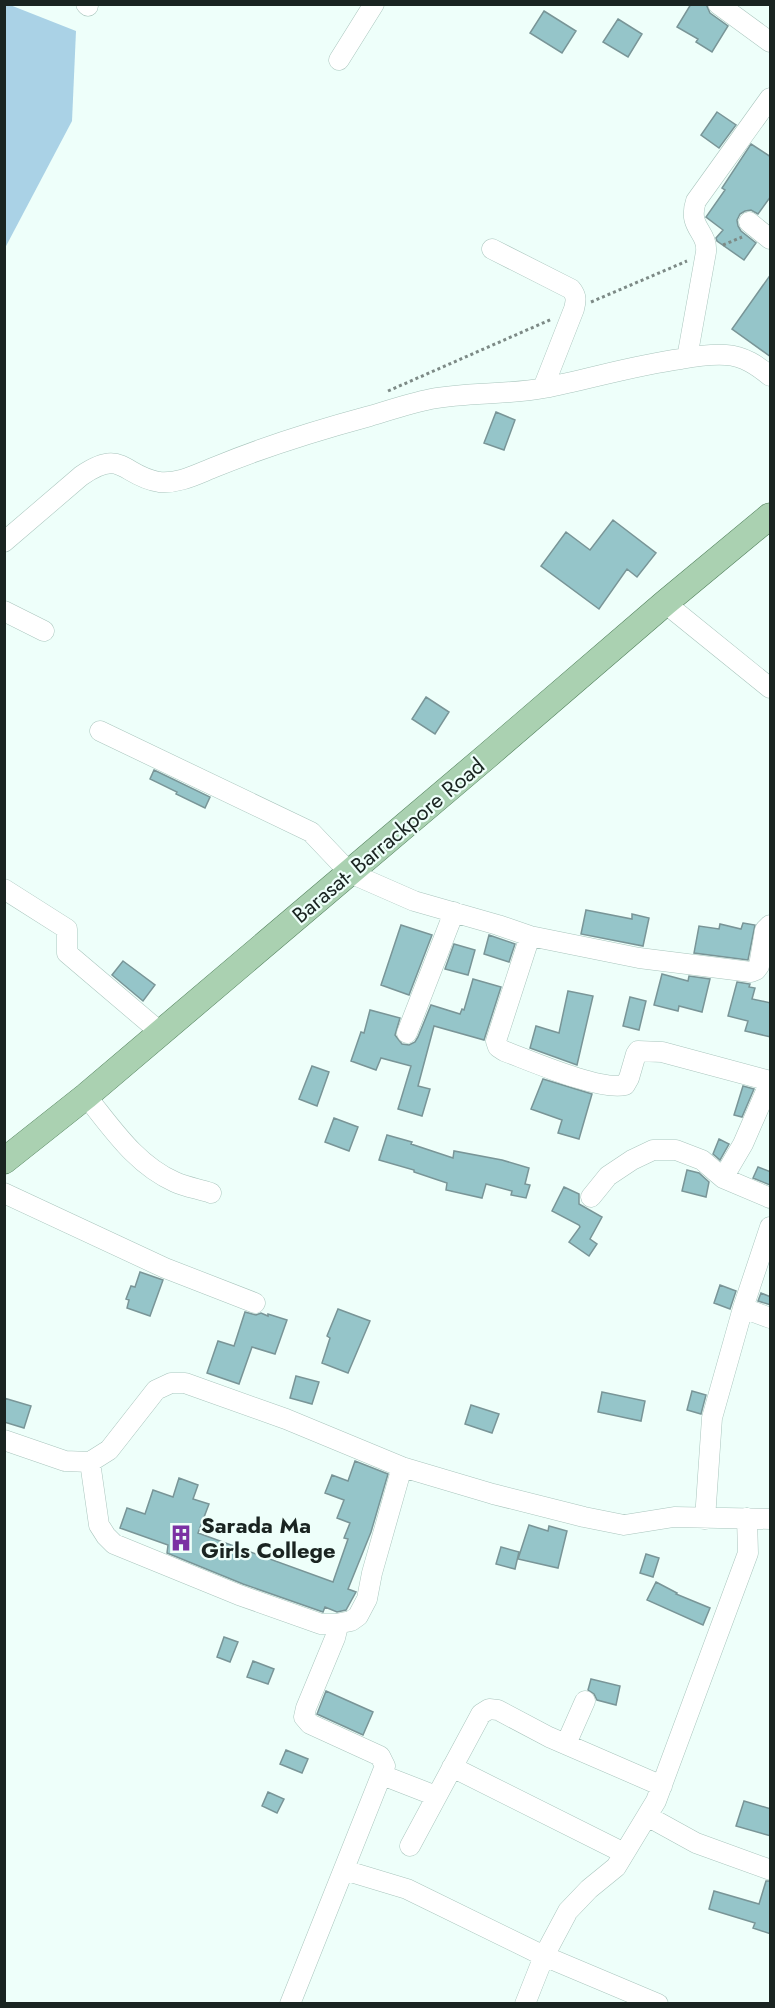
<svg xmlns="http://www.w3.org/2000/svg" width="775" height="2008" font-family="Jost,sans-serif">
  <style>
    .water { fill: #aad2e6 }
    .building { fill: #95c5c9; stroke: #799597; stroke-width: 1.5 }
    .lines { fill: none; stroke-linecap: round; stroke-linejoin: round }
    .minor-casing { stroke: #a9c5bd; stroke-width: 21 }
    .major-casing { stroke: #53815d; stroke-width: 27 }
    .path { stroke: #7d8a86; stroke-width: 3; stroke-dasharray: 3 3; stroke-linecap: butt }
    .minor { stroke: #fff; stroke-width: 20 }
    .major { stroke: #aad1b1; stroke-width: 26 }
    .labels { text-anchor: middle; stroke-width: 4.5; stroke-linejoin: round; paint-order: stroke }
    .street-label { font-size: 22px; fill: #1a2421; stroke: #eefffa }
    .poi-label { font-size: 22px; font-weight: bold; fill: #1a2421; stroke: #eefffa; text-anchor: start }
  </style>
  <rect width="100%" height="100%" fill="#eefffa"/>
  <path class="water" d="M10 5 76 31 72 121 5 248 4 5Z"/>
  <path class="building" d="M691 4H706L710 13 728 26 712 52 696 42 698 39 677 27Z
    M544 11 576 31 562 53 530 33Z
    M618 19 642 34 628 57 603 42Z
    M717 112 736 125 719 148 701 135Z
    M751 144 771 157V196L758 214 751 210 745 211 740 214 737 220 738 226 741 231 756 243 744 260 717 241 716 238 723 230 706 217 725 190 722 188Z
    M771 274V357L732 329Z
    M496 412 515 420 504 450 484 443Z
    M613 520 656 553 637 577 627 569 599 609 541 566 566 532 590 550Z
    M426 697 449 712 435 734 412 719Z
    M154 770 210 797 205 808 176 794 177 792 150 779Z
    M586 910 632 919V914L649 918 643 946 581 934Z
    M743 923 755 925 748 960 694 953 699 926 719 929 720 924 741 929Z
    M401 925 432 935 409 995 381 985Z
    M489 935 515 944 509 962 484 954Z
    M454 944 475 950 468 975 445 969Z
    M123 961 155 985 143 1001 112 975Z
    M662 974 688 981 689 976 710 979 702 1012 679 1006 678 1011 654 1005Z
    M473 979 501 987 484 1040 434 1026 418 1086 430 1089 422 1116 398 1109 411 1066 381 1058 376 1070 351 1061 361 1032 364 1033 370 1010 400 1018 395 1035 402 1044 409 1045 415 1042 418 1037 431 1005 460 1014 462 1009 464 1010Z
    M737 982 750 984 749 987 755 988 752 999 771 1003V1037L745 1031 748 1021 728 1016Z
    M568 991 593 996 577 1065 530 1048 536 1026 559 1033Z
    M630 997 646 1001 639 1030 623 1026Z
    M312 1066 329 1072 317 1106 299 1099Z
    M543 1079 592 1094 579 1139 558 1133 562 1120 531 1109Z
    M743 1086 754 1089 742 1117 734 1115Z
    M334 1118 358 1127 349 1151 325 1142Z
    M387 1135 412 1142 411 1144 453 1158 454 1151 502 1160 529 1168 525 1184 530 1185 526 1198 511 1195 512 1191 486 1184 482 1198 446 1190 447 1183 414 1172V1170L379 1160Z
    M719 1139 729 1144 720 1160 713 1154Z
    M758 1167 771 1172 770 1185 753 1178Z
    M687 1170 699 1173 709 1182 706 1197 682 1191Z
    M564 1187 579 1194V1204L602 1217 590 1239 597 1244 589 1256 569 1242 580 1227 579 1225 552 1211Z
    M140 1272 163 1280 150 1316 127 1308 129 1300 126 1299 131 1286 135 1287Z
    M720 1285 736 1291 730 1309 714 1303Z
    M761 1293 771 1297V1305L758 1301Z
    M338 1309 370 1321 348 1373 322 1363 330 1338 327 1336Z
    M245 1312 256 1315 261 1313 268 1316V1314L287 1320 275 1354 252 1347 239 1384 207 1373 218 1341 234 1346Z
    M296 1376 319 1382 312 1404 290 1398Z
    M692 1391 706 1395 701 1414 687 1410Z
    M602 1392 645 1401 641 1421 598 1412Z
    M4 1398 31 1406 24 1428 4 1422Z
    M471 1405 499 1414 492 1433 465 1424Z
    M355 1461 388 1474 371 1532 348 1589 356 1592 346 1610 337 1612 325 1607 323 1612 243 1584 167 1553 168 1545 120 1528 127 1508 145 1514 153 1490 173 1497 179 1478 198 1485 193 1499 209 1504 198 1533 333 1582 348 1539 344 1538 350 1523 337 1518 344 1500 325 1493 332 1475 348 1481Z
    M529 1525 548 1531 549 1526 567 1531 558 1568 518 1559Z
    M501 1547 519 1552 515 1569 496 1564Z
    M646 1554 659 1558 653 1577 640 1573Z
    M656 1582 677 1593 676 1594 710 1608 703 1625 647 1600Z
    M224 1637 238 1642 230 1662 217 1657Z
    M253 1661 274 1669 268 1684 247 1677Z
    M591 1679 620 1686 616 1705 597 1700 594 1694 588 1690Z
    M326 1691 373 1712 363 1735 317 1714Z
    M286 1750 308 1759 302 1773 280 1764Z
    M268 1792 284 1799 277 1813 262 1806Z
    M744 1801 771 1809V1836L736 1826Z
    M766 1881H771V1934L753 1928 755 1923 709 1909 714 1891 759 1904Z"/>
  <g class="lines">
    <g class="minor-casing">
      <path id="minor" d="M86 4 88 6
        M718 4 770 42
        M339 60 374 4
        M749 222 770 239
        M492 249 571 289C577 296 576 301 574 309L543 388
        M687 358 706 252C708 231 687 228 696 201L770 98
        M4 542 81 476C123 447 122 476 159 482 179 484 197 474 215 467 266 446 318 430 370 416 390 410 411 403 431 399 468 392 507 395 544 388 590 379 635 365 681 359 697 356 711 354 726 355 744 356 758 366 770 376
        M665 603 770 688
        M4 611 44 631
        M100 731 311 832 350 873 414 901 498 925 530 936 639 958 751 972 756 970 759 966 765 930 770 925
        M4 889 67 929V953L160 1032
        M530 936 496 1041 498 1047 504 1051C531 1061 599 1091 625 1085L629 1078 636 1054 638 1051 662 1052 770 1081
        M407 1033 454 912
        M86 1096C112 1128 136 1165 175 1182 186 1187 199 1189 211 1193
        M723 1178 743 1144 770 1082
        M4 1193 165 1268 255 1303
        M591 1197 608 1176 632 1160 653 1150H676L702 1160 723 1178 770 1198
        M770 1227 743 1308 770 1318
        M4 1440 65 1461 90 1462 109 1450 156 1390 171 1383H185L286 1419 402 1467 493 1494 584 1517 624 1525 674 1517 770 1519
        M90 1462 99 1525 106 1536 114 1544 239 1595 321 1624H336L337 1630 335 1638 306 1708 304 1717 310 1724 380 1756 385 1766 290 2004
        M705 1519 712 1418 743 1308
        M336 1624 351 1621 358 1616 367 1599 372 1573 402 1467
        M566 1744 585 1701
        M452 1767 624 1853
        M382 1775 436 1796
        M647 1816 696 1843 768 1869
        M410 1846 481 1714 489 1709 498 1710 549 1737 662 1786
        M344 1870 407 1889 544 1956 658 2004
        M525 2004 544 1956 568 1911 589 1889 616 1867 656 1801 748 1553 747 1518"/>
    </g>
    <g class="major-casing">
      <path id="major" d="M4 1161 86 1096 487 756 665 603 770 516"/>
    </g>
    <path class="path" d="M723 245 742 237
      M591 302 687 261
      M388 391 552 319"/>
    <use href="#minor" class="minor"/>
    <use href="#major" class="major"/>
  </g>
  <defs>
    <g id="building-bare" transform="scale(2.07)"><path d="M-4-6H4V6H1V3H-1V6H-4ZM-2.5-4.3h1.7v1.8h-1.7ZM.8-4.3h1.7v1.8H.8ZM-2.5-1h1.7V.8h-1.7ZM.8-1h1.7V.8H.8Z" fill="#7b31a3" stroke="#eefffa" stroke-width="2.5" paint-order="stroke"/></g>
  </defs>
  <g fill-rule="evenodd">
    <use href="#building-bare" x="181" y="1538"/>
  </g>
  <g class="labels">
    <g class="street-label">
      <text transform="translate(388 840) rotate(-40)" y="8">Barasat- Barrackpore Road</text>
    </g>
    <g class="poi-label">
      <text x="201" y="1533">Sarada Ma<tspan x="201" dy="25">Girls College</tspan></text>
    </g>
  </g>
  <rect width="775" height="2008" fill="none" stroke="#1a2421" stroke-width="12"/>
</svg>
